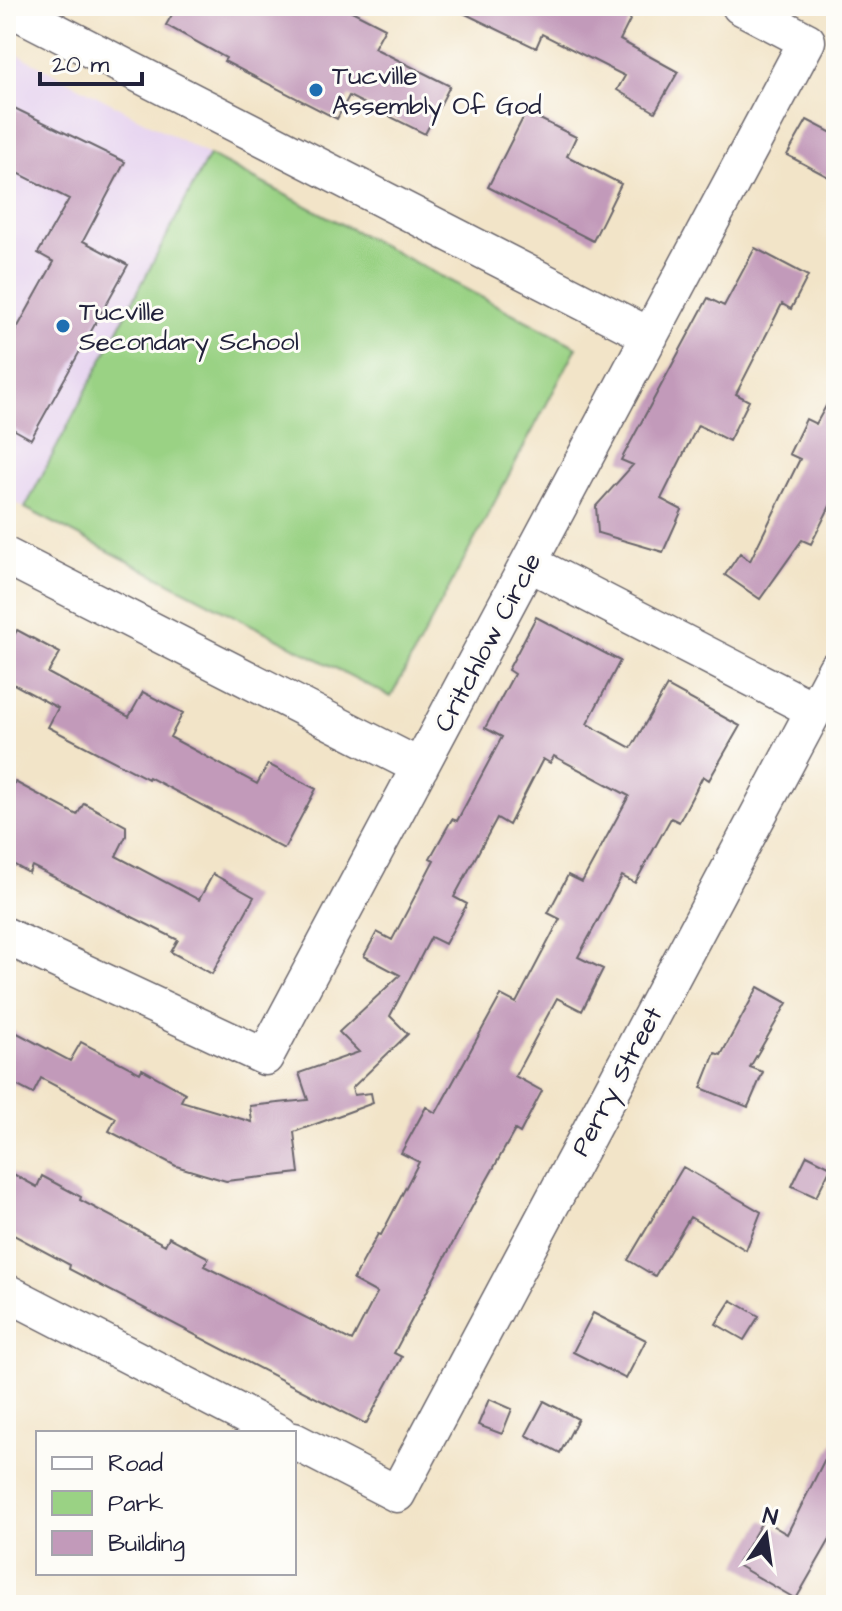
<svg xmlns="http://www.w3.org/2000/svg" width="842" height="1611" font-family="'Architects Daughter',sans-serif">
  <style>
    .built { fill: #e6d3f0 }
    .green { fill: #9ad284; stroke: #5e7a60; stroke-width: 2 }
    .building { fill: #c29aba }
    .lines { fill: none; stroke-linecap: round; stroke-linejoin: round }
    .street-casing { stroke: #6b666c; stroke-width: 39 }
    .street { stroke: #fff; stroke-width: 36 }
    .poi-dot { fill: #1f6fb2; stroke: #fdfcf7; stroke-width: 3 }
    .labels { text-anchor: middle; stroke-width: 6; stroke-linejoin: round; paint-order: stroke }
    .poi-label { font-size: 26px; fill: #22223b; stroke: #fdfcf7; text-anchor: start }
    .street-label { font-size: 26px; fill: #22223b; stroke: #fdfcf7 }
  </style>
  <rect width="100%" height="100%" fill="#fdfcf7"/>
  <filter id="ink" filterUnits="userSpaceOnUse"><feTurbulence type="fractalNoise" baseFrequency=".0125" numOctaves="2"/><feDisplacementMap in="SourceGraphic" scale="16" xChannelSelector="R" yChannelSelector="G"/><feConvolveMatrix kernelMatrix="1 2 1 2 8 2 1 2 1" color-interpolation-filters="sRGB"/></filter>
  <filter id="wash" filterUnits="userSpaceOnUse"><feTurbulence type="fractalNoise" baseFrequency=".006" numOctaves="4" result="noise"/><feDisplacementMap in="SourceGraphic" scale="32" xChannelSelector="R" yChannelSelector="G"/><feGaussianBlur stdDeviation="1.8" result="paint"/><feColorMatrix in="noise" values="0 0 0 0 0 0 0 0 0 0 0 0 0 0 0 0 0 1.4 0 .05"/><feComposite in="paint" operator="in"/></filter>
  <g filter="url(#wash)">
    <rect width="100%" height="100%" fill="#f2e4c8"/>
    <path class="built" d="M6 48 209 155 25 508 6 498Z"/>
    <path class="green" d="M209 155 577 347 391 697 25 508Z"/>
    <g id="blocks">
      <path class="building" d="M177 6H342L385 28 374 48 450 86 425 134 349 96 337 119 224 61 226 58 166 25Z
        M449 6H613L632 16 620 40 678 72 655 112 617 90 625 76 542 34 536 48Z
        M6 104 125 162 83 241 128 265 31 439 6 425V348L54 262 38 253 69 199 6 167Z
        M526 112 576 137 567 156 621 184 593 241 488 187Z
        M807 120 836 135V181L787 155Z
        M755 248 808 276 791 309 782 304 736 394 749 401 729 441 698 425 661 499 682 510 663 552 598 533 596 506 633 465 621 460 708 298 724 306Z
        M836 388V494L811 544 802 540 760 599 725 575 740 553 750 561 800 459 789 454 806 419 816 424Z
        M536 617 620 661 587 724 631 748 667 686 740 726 709 780 703 776 679 822 671 818 635 883 622 876 578 957 603 969 582 1011 557 998 515 1076 542 1091 520 1133 515 1130 479 1194 394 1353 402 1357 366 1424 69 1269 70 1265 6 1231V1170L37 1187 42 1176 81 1197 80 1200 165 1245 169 1237 209 1258 204 1266 352 1341 377 1293 353 1280 378 1234 381 1235 419 1162 401 1153 426 1107 436 1113 501 995 516 1003 560 919 548 913 568 875 582 882 629 796 554 756 550 763 543 759 509 825 497 818 454 897 467 904 445 944 431 937 390 1016 408 1034 352 1088 354 1095 371 1093 373 1103 294 1132 299 1173 226 1181 176 1166 109 1131 116 1118 41 1078 33 1094 6 1080V1027L70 1061 81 1042 140 1073 142 1069 185 1093 181 1101 252 1122 250 1106 308 1100 299 1073 359 1052 339 1032 400 975 364 956 377 932 392 940 434 860 430 858 452 819 457 821 502 737 485 728 514 674 508 670Z
        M17 630 60 653 48 673 129 717 143 692 183 713 170 737 257 784 268 764 316 789 284 849 149 777 148 779 48 727 58 708 6 680V650Z
        M15 782 77 815 84 803 126 826V836L116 856 199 900 213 874 254 897 212 974 171 952 178 940 32 866 29 873 6 860V798Z
        M758 987 787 1003 750 1067 763 1072 748 1107 701 1088 715 1053 721 1055Z
        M807 1155 831 1167 816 1197 792 1186Z
        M683 1167 761 1212 746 1250 690 1217 655 1276 628 1260Z
        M731 1300 759 1316 744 1340 716 1324Z
        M593 1313 646 1340 626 1379 573 1352Z
        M489 1399 512 1409 502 1434 478 1425Z
        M544 1401 578 1419 560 1453 526 1435Z
        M836 1437V1529L796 1599 737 1565 763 1520 787 1534Z"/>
    </g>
  </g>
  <g filter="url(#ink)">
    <use href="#blocks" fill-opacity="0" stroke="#6b666c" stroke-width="2"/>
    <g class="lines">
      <g class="street-casing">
        <path id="street" d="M6 6 650 336
          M6 556 420 767
          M529 563 814 710
          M6 936 265 1057 807 41 740 6
          M6 1292 279 1433
          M294 1441 397 1494 836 669"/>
      </g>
      <use href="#street" class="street"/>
    </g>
  </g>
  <g class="poi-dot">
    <circle cx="316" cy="90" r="8"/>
    <circle cx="63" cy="326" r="8"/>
  </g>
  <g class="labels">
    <g class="poi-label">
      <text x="332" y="84">Tucville<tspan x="332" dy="30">Assembly Of God</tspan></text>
      <text x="79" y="320">Tucville<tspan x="79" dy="30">Secondary School</tspan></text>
    </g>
    <g class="street-label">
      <text transform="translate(487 642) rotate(-62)" y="9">Critchlow Circle</text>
      <text transform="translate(616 1081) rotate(-62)" y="9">Perry Street</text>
    </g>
  </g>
  <rect width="842" height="1611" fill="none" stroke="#fdfcf7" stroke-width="32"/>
  <rect x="36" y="1431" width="260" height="144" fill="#fdfcf7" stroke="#a5a5ac" stroke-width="2"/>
  <rect x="52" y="1457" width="40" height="12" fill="#ffffff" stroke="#a5a5ac" stroke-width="2"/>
  <text x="108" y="1471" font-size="24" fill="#22223b">Road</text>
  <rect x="52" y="1491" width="40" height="24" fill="#9ad284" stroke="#a5a5ac" stroke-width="2"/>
  <text x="108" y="1511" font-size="24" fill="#22223b">Park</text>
  <rect x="52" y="1531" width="40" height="24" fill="#c29aba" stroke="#a5a5ac" stroke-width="2"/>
  <text x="108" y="1551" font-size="24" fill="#22223b">Building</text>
  <g transform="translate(766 1535) rotate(13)" stroke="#fdfcf7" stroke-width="6" paint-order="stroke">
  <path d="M0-6L14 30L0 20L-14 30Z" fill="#22223b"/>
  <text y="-12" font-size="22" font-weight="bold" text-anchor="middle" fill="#22223b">N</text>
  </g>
  <path d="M40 72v12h102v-12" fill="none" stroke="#22223b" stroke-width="4"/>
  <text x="52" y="72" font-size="24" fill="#22223b" stroke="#fdfcf7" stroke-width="6" paint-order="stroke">20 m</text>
</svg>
